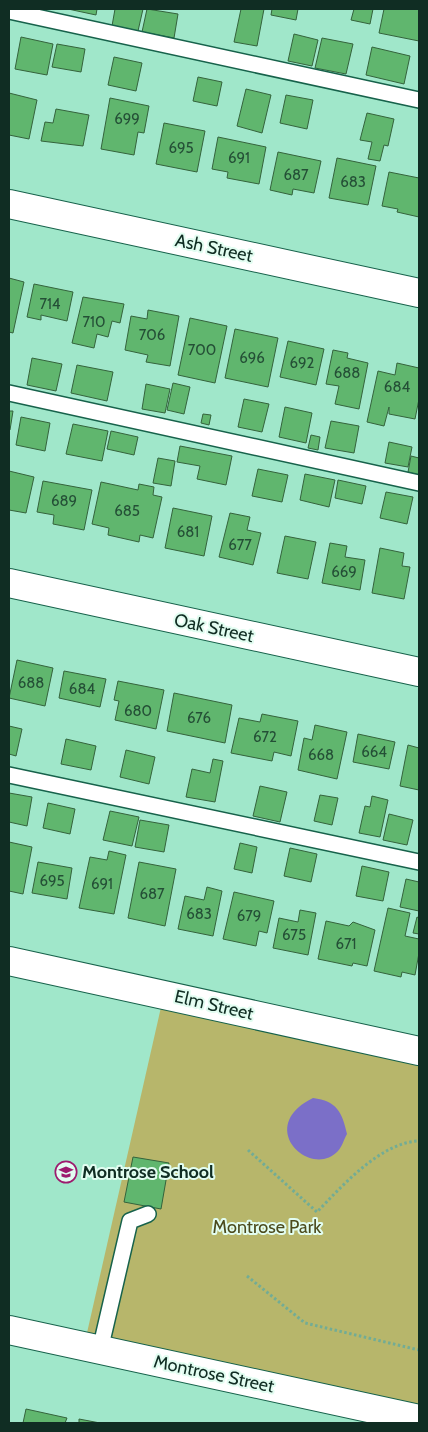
<svg xmlns="http://www.w3.org/2000/svg" width="428" height="1432" font-family="Cabin,sans-serif">
  <style>
    .green { fill: #b7b66b }
    .water { fill: #7b6fc8 }
    .building { fill: #60b66e; stroke: #34633c }
    .lines { fill: none; stroke-linecap: round; stroke-linejoin: round }
    .lane-casing { stroke: #17624b; stroke-width: 18 }
    .street-casing { stroke: #17624b; stroke-width: 30 }
    .path { stroke: #72ac95; stroke-width: 3; stroke-dasharray: 2.5 2.5; stroke-linecap: butt }
    .lane { stroke: #fff; stroke-width: 15 }
    .street { stroke: #fff; stroke-width: 28 }
    .labels { text-anchor: middle; stroke-width: 4; stroke-linejoin: round; paint-order: stroke }
    .number-label { font-size: 15px; fill: #244f36 }
    .street-label { font-size: 18px; fill: #102d23; stroke: #e2fdf1 }
    .poi-label { font-size: 18px; font-weight: bold; fill: #102d23; stroke: #e2fdf1; text-anchor: start }
    .park-label { font-size: 18px; fill: #4b4a1c; stroke: #e2fdf1 }
  </style>
  <rect width="100%" height="100%" fill="#a0e7ca"/>
  <path class="green" d="M164 994 419 1051V1419L84 1346Z"/>
  <path class="water" d="M313 1098C337 1101 342 1112 347 1134 344 1139 342 1147 338 1151 311 1180 254 1127 313 1098Z"/>
  <path class="building" d="M68 9H97L96 15Z
    M115 9H143L138 31 112 26Z
    M147 9 178 14 174 38 142 32Z
    M241 9H264L257 46 234 42Z
    M272 9H298L296 20 271 15Z
    M351 9H373L370 24 351 20 354 9Z
    M384 9H419V41L379 33Z
    M294 34 318 40 312 66 288 61Z
    M21 37 53 44 47 75 15 69Z
    M322 38 353 44 346 74 315 68Z
    M57 44 85 49 81 72 52 67Z
    M372 47 410 56 404 84 366 75Z
    M114 57 142 63 136 91 108 85Z
    M198 77 222 82 217 106 193 101Z
    M246 89 271 95 262 133 237 126Z
    M9 93 37 100 29 139 9 135Z
    M286 95 313 100 307 129 280 123Z
    M110 98 149 106 144 133 138 132 134 155 101 149Z
    M56 109 89 115 83 146 41 141 45 122 53 123Z
    M367 113 394 119 388 146 384 145 380 161 368 159 372 142 360 140Z
    M164 123 205 131 197 172 156 164Z
    M218 137 266 147 259 184 227 178 228 172 212 169Z
    M278 152 321 161 314 193 293 189 292 195 270 190Z
    M337 158 376 166 368 205 329 198Z
    M389 172 419 178V217L397 212 398 209 382 206Z
    M9 278 24 282 13 333 9 332Z
    M34 284 73 292 67 321 41 315V320L27 317Z
    M83 297 124 304 120 323 112 321 108 337 97 334 94 348 72 343Z
    M148 310 179 316 170 366 146 362 148 355 125 350 131 316 147 319Z
    M190 318 227 326 215 383 178 375Z
    M235 329 278 338 268 387 225 378Z
    M288 341 324 349 316 385 280 377Z
    M333 350 348 353 347 358 368 363 359 409 335 404 339 386 326 384Z
    M32 358 62 364 56 391 27 385Z
    M397 363 419 368V399L415 419 389 414V407L384 426 367 422 378 371 395 375Z
    M77 365 113 372 107 401 71 393Z
    M173 383 190 387 184 414 167 410Z
    M146 384 170 389 165 413 142 409Z
    M244 399 269 404 262 432 238 427Z
    M285 407 312 413 306 443 279 437Z
    M9 411H13L10 430H9Z
    M203 414 211 415 209 425 201 423Z
    M21 417 50 423 45 451 16 445Z
    M331 421 359 426 354 453 325 448Z
    M73 424 108 431 102 461 66 454Z
    M111 431 138 437 134 455 107 449Z
    M311 435 320 437 318 450 308 448Z
    M389 442 412 447 408 467 385 463Z
    M180 446 232 456 226 485 197 479 200 466 177 462Z
    M411 456 419 458V475L408 472Z
    M158 458 175 461 171 486 153 483Z
    M258 469 288 475 282 502 252 496Z
    M9 471 34 477 26 513 9 510Z
    M305 474 335 480 329 507 300 500Z
    M338 480 366 486 362 504 335 498Z
    M43 481 92 490 84 530 53 524 54 515 37 512Z
    M101 482 138 490 139 484 154 487 153 495 162 497 153 538 140 535 139 542 108 535 109 528 92 524Z
    M386 492 413 497 407 524 380 518Z
    M173 508 212 516 204 556 165 548Z
    M230 513 250 517 247 530 261 533 253 565 219 557Z
    M285 536 316 542 308 579 277 573Z
    M330 543 347 546 345 557 365 560 360 590 322 583Z
    M380 548 404 553 402 566 410 567 404 599 372 593Z
    M17 660 53 668 45 706 9 698Z
    M64 671 106 679 100 707 59 698Z
    M118 681 164 690 156 729 115 720 119 701 114 700Z
    M174 693 232 705 225 743 167 731Z
    M262 714 298 721 291 756 274 752 272 761 231 753 239 718 260 722Z
    M315 725 347 732 337 779 298 770 304 738 312 740Z
    M9 726 22 729 16 756 9 754Z
    M358 734 395 742 389 769 353 762Z
    M66 739 96 746 91 770 61 764Z
    M408 745 419 748V790L400 786Z
    M126 750 155 757 149 784 120 777Z
    M213 759 223 761 215 802 186 797 192 769 210 773Z
    M260 786 287 792 280 822 253 816Z
    M9 793 32 797 27 826 9 822Z
    M320 795 338 798 332 825 314 821Z
    M372 796 388 800 380 837 359 833 365 806 370 807Z
    M48 803 75 809 70 834 43 828Z
    M110 811 139 817 132 846 103 840Z
    M389 814 413 820 407 845 383 840Z
    M140 820 169 825 164 852 135 847Z
    M9 842 32 847 23 894 9 891Z
    M240 843 257 847 252 873 234 869Z
    M290 848 317 854 311 882 284 876Z
    M109 851 126 855 114 914 79 908 90 857 107 860Z
    M38 862 72 868 67 899 32 893Z
    M139 862 176 869 165 926 128 918Z
    M362 866 389 872 383 901 356 896Z
    M406 879 419 882V911L400 907Z
    M207 887 222 891 213 936 178 929 185 896 204 900Z
    M234 892 274 901 267 933 259 931 256 946 223 939Z
    M388 908 410 913 405 936 419 939V953L415 975 402 972 401 977 374 971Z
    M300 910 316 913 308 955 273 948 279 918 298 922Z
    M417 917 419 918V934L413 933Z
    M326 921 349 926 353 922 375 930 367 966 353 963 352 966 318 959Z
    M133 1157 169 1163 161 1209 124 1202Z
    M26 1409 67 1418 65 1423H23Z
    M79 1419 100 1423H79Z"/>
  <g class="lines">
    <g class="lane-casing">
      <path id="lane" d="M9 11 419 100
        M9 393 419 483
        M9 775 419 862
        M100 1350 130 1221 148 1214"/>
    </g>
    <g class="street-casing">
      <path id="street" d="M9 204 419 293
        M9 583 419 672
        M9 961 419 1051
        M9 1330 419 1419"/>
    </g>
    <path class="path" d="M248 1150 317 1212C342 1186 381 1142 419 1141
      M247 1276 305 1323 419 1350"/>
    <use href="#lane" class="lane"/>
    <use href="#street" class="street"/>
  </g>
  <defs>
    <g id="school-ring" transform="scale(1.125)"><circle r="9.5" fill="#e2fdf1" stroke="#9d1b6e" stroke-width="1.5"/><path d="M0-5L7-2L0 1L-7-2ZM-4 1L0 2.5L4 1V4Q0 6-4 4Z" fill="#9d1b6e"/></g>
  </defs>
  <g fill-rule="evenodd">
    <use href="#school-ring" x="66" y="1172"/>
  </g>
  <g class="labels">
    <g class="number-label">
      <text x="127" y="124">699</text>
      <text x="181" y="153">695</text>
      <text x="239" y="163">691</text>
      <text x="296" y="180">687</text>
      <text x="353" y="187">683</text>
      <text x="50" y="309">714</text>
      <text x="94" y="327">710</text>
      <text x="152" y="340">706</text>
      <text x="202" y="355">700</text>
      <text x="252" y="363">696</text>
      <text x="302" y="368">692</text>
      <text x="347" y="378">688</text>
      <text x="397" y="392">684</text>
      <text x="64" y="506">689</text>
      <text x="127" y="516">685</text>
      <text x="188" y="537">681</text>
      <text x="240" y="550">677</text>
      <text x="344" y="577">669</text>
      <text x="31" y="688">688</text>
      <text x="82" y="694">684</text>
      <text x="138" y="716">680</text>
      <text x="199" y="723">676</text>
      <text x="265" y="742">672</text>
      <text x="374" y="757">664</text>
      <text x="321" y="760">668</text>
      <text x="52" y="886">695</text>
      <text x="102" y="889">691</text>
      <text x="152" y="899">687</text>
      <text x="199" y="919">683</text>
      <text x="249" y="921">679</text>
      <text x="294" y="940">675</text>
      <text x="346" y="949">671</text>
    </g>
    <g class="street-label">
      <text transform="translate(214 248) rotate(12)" y="6">Ash Street</text>
      <text transform="translate(214 628) rotate(12)" y="6">Oak Street</text>
      <text transform="translate(214 1005) rotate(13)" y="6">Elm Street</text>
      <text transform="translate(214 1374) rotate(12)" y="6">Montrose Street</text>
    </g>
    <g class="poi-label">
      <text x="82" y="1178">Montrose School</text>
    </g>
    <g class="park-label">
      <text x="267" y="1233">Montrose Park</text>
    </g>
  </g>
  <rect width="428" height="1432" fill="none" stroke="#102d23" stroke-width="20"/>
</svg>
